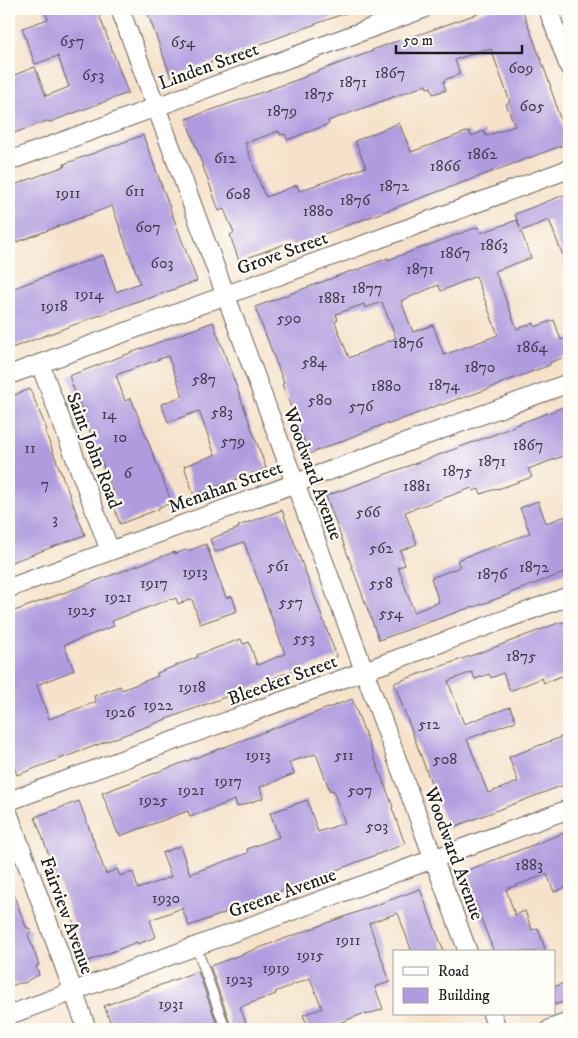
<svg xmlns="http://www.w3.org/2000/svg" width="578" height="1038" font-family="'IM FELL DW Pica',serif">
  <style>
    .building { fill: #b09bdf; fill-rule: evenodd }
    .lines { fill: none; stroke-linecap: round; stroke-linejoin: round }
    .lane-casing { stroke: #686159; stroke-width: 11 }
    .street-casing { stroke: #686159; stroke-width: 20 }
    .lane { stroke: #fff; stroke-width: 9 }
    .street { stroke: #fff; stroke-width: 18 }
    .labels { text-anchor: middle; stroke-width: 4.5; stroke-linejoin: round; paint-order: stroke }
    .number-label { font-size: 16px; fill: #413c4d }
    .street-label { font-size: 19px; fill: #1c1c1c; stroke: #fdfcf7 }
  </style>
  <rect width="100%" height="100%" fill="#fdfcf7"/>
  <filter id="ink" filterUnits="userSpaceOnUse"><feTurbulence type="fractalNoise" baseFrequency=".02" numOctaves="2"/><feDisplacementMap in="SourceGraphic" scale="10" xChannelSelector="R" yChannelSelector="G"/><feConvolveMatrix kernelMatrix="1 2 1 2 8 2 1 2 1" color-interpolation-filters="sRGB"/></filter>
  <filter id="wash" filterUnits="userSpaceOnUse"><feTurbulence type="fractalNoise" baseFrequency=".0096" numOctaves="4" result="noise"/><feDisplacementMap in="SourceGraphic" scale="20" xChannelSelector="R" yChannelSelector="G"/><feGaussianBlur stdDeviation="1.12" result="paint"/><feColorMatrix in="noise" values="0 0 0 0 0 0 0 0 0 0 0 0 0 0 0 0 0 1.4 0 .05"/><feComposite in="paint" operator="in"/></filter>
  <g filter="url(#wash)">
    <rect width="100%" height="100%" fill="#f6e2ca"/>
    <g id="blocks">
      <path class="building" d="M44 9H97L128 93 50 122 47 121 9 135V77L35 67 46 96 69 87 58 56 35 64 22 28 48 19Z
        M146 9H351V11L171 77Z
        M491 9H522L551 87H550L557 107H556L569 143 292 246 290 242 239 261 230 235 234 233 224 209 219 211 186 119 305 77V76L373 51 372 50 409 37V38ZM485 49 486 51 491 49 510 102 506 104 515 126 486 136 484 131 471 136 469 131 411 152 399 123 355 141 366 167 299 191 297 185 266 197 265 194H264L245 143 279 131 280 135 285 134 287 140 329 124 328 121 426 85 427 88 431 87 433 94 446 90 443 82H445L444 80 460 74 455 60Z
        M143 135 197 281 147 299 146 298 9 349V290L103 255 116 292 140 283 112 206 9 245V187L65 166 64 164Z
        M569 193V269H568L549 220 521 231 531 258 495 271 517 329 534 323 535 327 554 320 561 340 569 337V355L549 363 550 365 499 384V385L460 399V398L442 405 441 404 387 425V423L309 454 282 384 284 383 255 307 351 271 352 272 388 258V260L478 227 481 233 517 220 520 228 515 214ZM476 276 498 335 444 355 433 325 413 332 401 301 438 285 441 291ZM382 302 396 338 349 358 335 322 338 320 336 314 364 304 365 308Z
        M213 322 266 468 194 495 184 466 215 455 199 411 168 422 161 404 183 396 168 356 116 375 125 401 131 398 172 503 159 507V509L120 524 113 504 117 503 69 376Z
        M30 389 47 430 45 431 85 535 9 563V397Z
        M569 405V454L528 469 532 477 498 489V488L481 494 479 489 473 491 472 488 405 512 417 544 400 551 405 565 398 567 414 612 439 602 431 578 460 567 457 560 530 533 520 508 538 501 546 523 569 515V571L510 593V594L474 607V606L379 640 326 496 493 435 513 427V426Z
        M282 510 337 657 293 673 292 671 263 682 264 683 236 693 17 775 9 752V613L174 552 175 554 186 550 188 551 206 544 226 598 232 596 237 611 200 624 192 599 178 604 176 598 171 600 170 599 112 621 114 626 64 645 74 670 37 685 49 719 96 702 94 696 120 686 122 690 158 676 157 673 198 657 197 655 241 639 243 644 249 642 257 665 285 654 244 542 215 552 210 539 239 528 238 526Z
        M569 620V673L544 683 542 678 510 691 503 673 491 678 489 674 475 679 472 672 448 681 464 724 510 707 516 721 467 739 488 793 518 782 509 757 569 734V783L448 829 394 683 490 649 561 622V623Z
        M352 699 393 807 392 808 405 844 310 880 311 884 298 888 297 885 224 912 225 913 189 926 182 908 150 920 156 937 138 944 137 942 88 961 35 817 79 801 106 874 117 869 120 876 133 872 138 889 171 877 162 853 180 846 190 874 226 861 248 853 247 849 279 837 270 813 307 800 318 832 345 823 333 790 330 791 316 754 289 762 294 774 260 787 263 798 237 807 235 800 190 817 188 811 120 836 119 833 118 834 102 793Z
        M569 831V886L554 892 547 874 506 889 515 915 525 911 532 930 538 928 546 952H494L463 872Z
        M9 885H10L26 927 32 930 28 935 39 965 36 966 39 975 30 979 25 983H19L9 987Z
        M420 889 444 952H412L398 913 369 923 390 982 375 987 383 1009 366 1015 365 1013 329 1027 330 1029H309L303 1015 322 1008 310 978 275 992 276 994 240 1007 248 1029H113L104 1006 198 971 217 1024 221 1028H226L229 1024V1020L210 966Z
        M569 981V1000L554 1005V987Z"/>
    </g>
  </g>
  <g filter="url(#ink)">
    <use href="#blocks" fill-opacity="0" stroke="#686159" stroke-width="1"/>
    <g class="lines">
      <g class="lane-casing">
        <path id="lane" d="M196 946 223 1022"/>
      </g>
      <g class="street-casing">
        <path id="street" d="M120 9 468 952
          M548 9 569 67
          M9 161 423 9
          M40 364 110 551
          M9 375 569 169
          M9 588 569 383
          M9 801 569 596
          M9 815 87 1029
          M492 1014 497 1029
          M9 1015 569 809
          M550 1029 569 1022"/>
      </g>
      <use href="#lane" class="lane"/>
      <use href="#street" class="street"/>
    </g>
  </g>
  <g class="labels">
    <g class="number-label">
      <text x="72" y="46">657</text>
      <text x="183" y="47">654</text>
      <text x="521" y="73">609</text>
      <text x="390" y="78">1867</text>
      <text x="93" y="80">653</text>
      <text x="353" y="87">1871</text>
      <text x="319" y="99">1875</text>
      <text x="532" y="111">605</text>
      <text x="282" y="116">1879</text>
      <text x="482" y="159">1862</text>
      <text x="225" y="163">612</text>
      <text x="445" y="171">1866</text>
      <text x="394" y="191">1872</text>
      <text x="135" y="196">611</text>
      <text x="68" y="198">1911</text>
      <text x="238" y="199">608</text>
      <text x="355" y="205">1876</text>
      <text x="318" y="216">1880</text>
      <text x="148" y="232">607</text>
      <text x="494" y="250">1863</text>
      <text x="455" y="258">1867</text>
      <text x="162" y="268">603</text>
      <text x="420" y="274">1871</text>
      <text x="367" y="293">1877</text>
      <text x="89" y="299">1914</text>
      <text x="332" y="303">1881</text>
      <text x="54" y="311">1918</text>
      <text x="289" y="323">590</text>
      <text x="408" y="348">1876</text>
      <text x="532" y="352">1864</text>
      <text x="314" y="367">584</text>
      <text x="480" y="372">1870</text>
      <text x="204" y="384">587</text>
      <text x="444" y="390">1874</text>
      <text x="386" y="391">1880</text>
      <text x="320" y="405">580</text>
      <text x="361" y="411">576</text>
      <text x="222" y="417">583</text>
      <text x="109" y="419">14</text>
      <text x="120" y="442">10</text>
      <text x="233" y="446">579</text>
      <text x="528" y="450">1867</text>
      <text x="30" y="453">11</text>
      <text x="492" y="466">1871</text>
      <text x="457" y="476">1875</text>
      <text x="128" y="478">6</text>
      <text x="45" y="489">7</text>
      <text x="417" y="491">1881</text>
      <text x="368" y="517">566</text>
      <text x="55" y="524">3</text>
      <text x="381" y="553">562</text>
      <text x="278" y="571">561</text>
      <text x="534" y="572">1872</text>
      <text x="195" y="577">1913</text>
      <text x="492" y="579">1876</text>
      <text x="154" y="588">1917</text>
      <text x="381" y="588">558</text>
      <text x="118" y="602">1921</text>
      <text x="291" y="607">557</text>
      <text x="82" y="615">1925</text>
      <text x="391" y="618">554</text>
      <text x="304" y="643">553</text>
      <text x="521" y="661">1875</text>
      <text x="192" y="692">1918</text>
      <text x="158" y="710">1922</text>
      <text x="120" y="717">1926</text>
      <text x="429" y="729">512</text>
      <text x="258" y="760">1913</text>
      <text x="344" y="760">511</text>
      <text x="445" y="764">508</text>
      <text x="228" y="786">1917</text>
      <text x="191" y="795">1921</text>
      <text x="360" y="795">507</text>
      <text x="153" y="805">1925</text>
      <text x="377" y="831">503</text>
      <text x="529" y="870">1883</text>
      <text x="166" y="903">1930</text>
      <text x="348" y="945">1911</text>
      <text x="310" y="960">1915</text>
      <text x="276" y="973">1919</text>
      <text x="239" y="984">1923</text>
      <text x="171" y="1009">1931</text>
    </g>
    <g class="street-label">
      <text transform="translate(208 65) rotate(-20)" y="7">Linden Street</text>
      <text transform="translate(282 252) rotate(-20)" y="7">Grove Street</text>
      <text transform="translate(95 450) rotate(69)" y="7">Saint John Road</text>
      <text transform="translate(314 473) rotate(70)" y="7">Woodward Avenue</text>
      <text transform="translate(225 486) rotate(-20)" y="7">Menahan Street</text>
      <text transform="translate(282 679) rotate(-20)" y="7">Bleecker Street</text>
      <text transform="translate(455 853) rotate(70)" y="7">Woodward Avenue</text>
      <text transform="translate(282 892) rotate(-20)" y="7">Greene Avenue</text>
      <text transform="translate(68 915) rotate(70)" y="7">Fairview Avenue</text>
    </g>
  </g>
  <rect width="578" height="1038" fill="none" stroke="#fdfcf7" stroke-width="30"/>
  <rect x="393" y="950" width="162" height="65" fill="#fdfcf7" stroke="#a3a29f"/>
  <rect x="403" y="967" width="25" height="8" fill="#ffffff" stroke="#a3a29f"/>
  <text x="438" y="976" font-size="15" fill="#1c1c1c">Road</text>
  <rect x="403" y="988" width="25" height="15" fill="#b09bdf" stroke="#a3a29f"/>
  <text x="438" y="1000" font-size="15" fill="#1c1c1c">Building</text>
  <path d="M396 45v8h126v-8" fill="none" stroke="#1c1c1c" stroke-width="2.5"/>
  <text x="403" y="45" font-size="15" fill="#1c1c1c" stroke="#fdfcf7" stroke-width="4" paint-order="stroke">50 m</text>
</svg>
